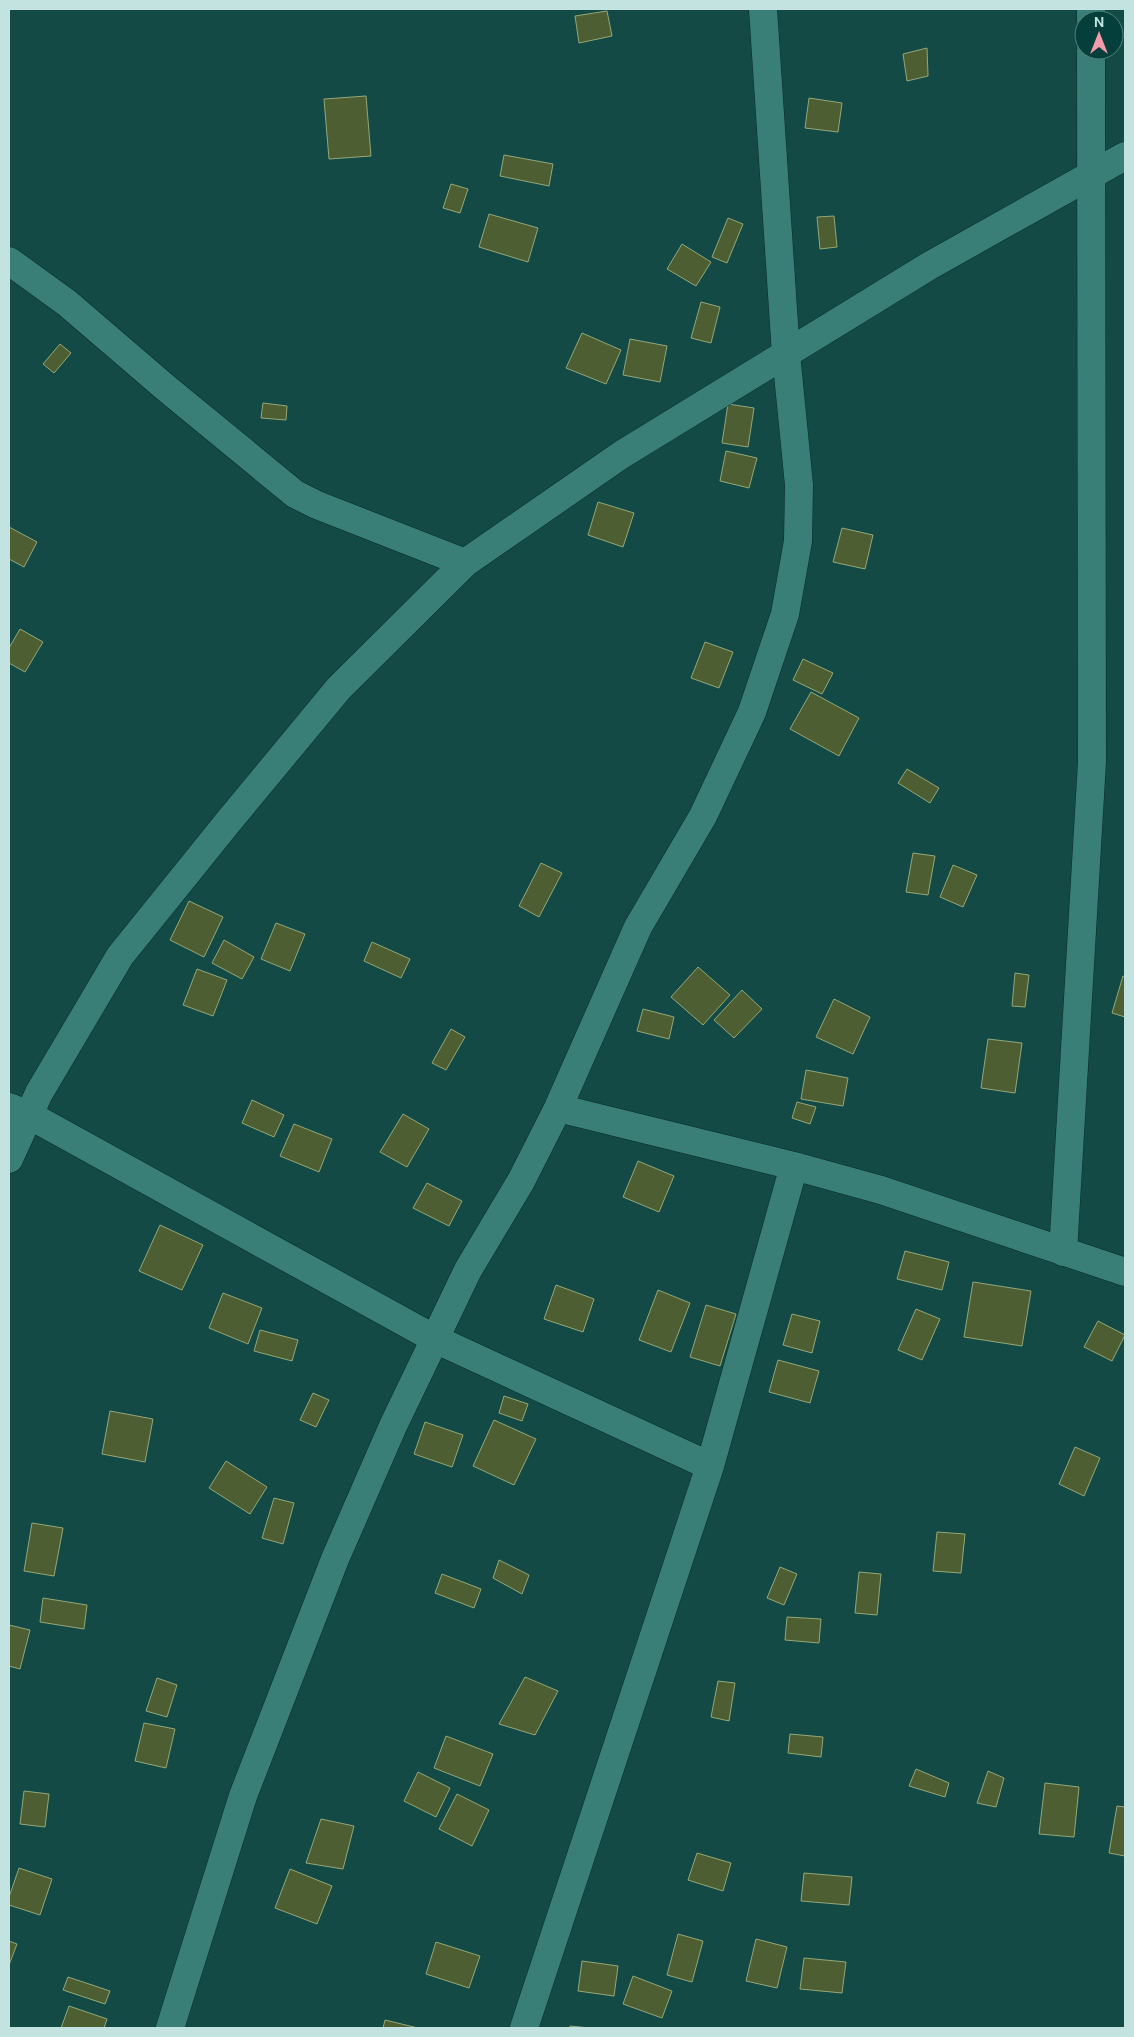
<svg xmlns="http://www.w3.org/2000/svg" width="1134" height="2037" font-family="'DM Sans',sans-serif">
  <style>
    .building { fill: #4c5e32; stroke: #94a879 }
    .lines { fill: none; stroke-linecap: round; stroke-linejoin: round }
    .minor-casing { stroke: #072d2a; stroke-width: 29 }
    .minor { stroke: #3a7e78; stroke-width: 28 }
  </style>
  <rect width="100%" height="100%" fill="#144a45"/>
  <path class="building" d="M607 11 612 36 579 43 575 16Z
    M927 48 928 76 907 81 903 54Z
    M366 96 371 156 329 159 324 99Z
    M809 98 842 103 838 132 805 128Z
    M504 155 553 164 549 186 500 176Z
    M451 184 468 189 460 213 443 208Z
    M489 214 538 228 528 262 479 247Z
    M834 216 837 247 820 249 817 217Z
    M728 218 743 224 727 263 712 257Z
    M682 244 711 262 696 286 667 269Z
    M701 302 720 307 711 343 691 338Z
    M582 333 621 350 606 384 566 368Z
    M630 339 667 346 660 382 623 375Z
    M60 344 71 353 54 373 43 364Z
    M263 403 287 406 286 420 261 418Z
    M728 404 754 408 748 447 722 443Z
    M726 451 757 458 749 488 720 481Z
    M598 502 634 513 623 547 588 535Z
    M9 527 37 542 24 567 9 559Z
    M842 528 873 535 865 569 833 562Z
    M20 629 43 642 25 672 9 663V648Z
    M705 642 733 652 719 688 691 678Z
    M803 659 833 673 822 694 793 680Z
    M811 692 859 718 839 756 790 729Z
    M907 769 939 788 930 803 898 783Z
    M913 853 935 856 928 895 906 892Z
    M541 863 562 873 539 917 519 906Z
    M953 865 977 875 963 907 940 897Z
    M189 901 223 917 204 957 170 940Z
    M276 923 305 934 290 971 261 959Z
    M224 940 254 957 242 979 212 963Z
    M372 942 410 959 401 978 364 961Z
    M698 967 730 995 703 1025 671 997Z
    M197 969 227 980 213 1016 183 1005Z
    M1015 973 1029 975 1025 1007 1012 1006Z
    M1123 976 1125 977V1017L1112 1013Z
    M742 990 762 1009 734 1038 714 1020Z
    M834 999 870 1017 853 1054 816 1037Z
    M643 1009 674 1017 669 1039 637 1031Z
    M451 1029 465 1037 446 1070 432 1063Z
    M988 1039 1022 1043 1015 1093 981 1088Z
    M806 1070 848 1078 843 1106 801 1099Z
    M252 1100 284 1115 274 1137 242 1123Z
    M797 1102 816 1107 810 1124 792 1118Z
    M403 1114 429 1129 407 1167 380 1152Z
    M294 1124 332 1139 319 1172 280 1156Z
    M638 1161 674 1176 659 1212 623 1197Z
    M427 1183 462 1201 449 1226 413 1208Z
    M160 1225 203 1245 182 1290 139 1271Z
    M905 1251 949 1262 942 1290 897 1279Z
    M973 1282 1031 1291 1022 1346 964 1337Z
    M556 1285 594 1299 583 1332 544 1319Z
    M658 1290 690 1303 671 1352 639 1340Z
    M223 1293 262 1308 248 1344 209 1328Z
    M706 1305 736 1314 720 1366 690 1357Z
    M916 1309 940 1319 922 1360 898 1350Z
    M792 1314 820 1321 812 1353 783 1345Z
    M1098 1321 1125 1335 1112 1361 1084 1347Z
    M260 1330 298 1340 292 1361 254 1351Z
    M778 1360 819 1371 810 1403 769 1392Z
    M313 1393 329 1400 316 1427 300 1420Z
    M504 1396 528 1404 522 1421 499 1413Z
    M110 1411 153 1419 145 1462 102 1454Z
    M494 1420 536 1439 514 1485 473 1466Z
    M425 1422 463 1435 452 1467 414 1454Z
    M1075 1447 1100 1458 1084 1496 1059 1484Z
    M226 1461 267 1487 250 1514 209 1488Z
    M274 1498 294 1503 283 1544 262 1538Z
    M32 1523 63 1528 54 1576 24 1571Z
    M937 1532 965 1534 961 1573 933 1571Z
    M499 1560 529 1575 522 1594 493 1578Z
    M780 1567 797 1574 784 1605 767 1598Z
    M859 1572 881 1574 877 1615 855 1613Z
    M442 1574 481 1589 474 1608 435 1593Z
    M43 1598 87 1605 84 1629 40 1622Z
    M787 1617 821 1619 819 1643 785 1640Z
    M9 1625 30 1630 20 1669 9 1666Z
    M525 1677 558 1691 535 1735 499 1724Z
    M157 1678 177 1685 167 1717 146 1711Z
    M718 1681 735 1683 729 1721 711 1717Z
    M144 1723 175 1729 166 1768 135 1761Z
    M790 1734 823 1737 821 1757 788 1753Z
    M446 1736 493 1754 480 1786 434 1768Z
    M916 1769 949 1783 945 1797 909 1786Z
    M988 1771 1004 1778 996 1807 977 1803Z
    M418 1772 450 1788 436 1817 404 1801Z
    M1045 1783 1079 1787 1074 1837 1039 1834Z
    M24 1791 49 1794 45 1827 20 1824Z
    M457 1794 489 1810 472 1846 439 1829Z
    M1117 1806 1125 1807V1856L1109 1853Z
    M321 1819 354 1826 343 1869 306 1863Z
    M697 1853 731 1863 723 1891 688 1880Z
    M19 1868 52 1879 40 1915 9 1905V1897Z
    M290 1869 332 1886 317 1924 275 1908Z
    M804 1873 852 1877 849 1905 801 1901Z
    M678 1934 703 1941 692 1982 667 1975Z
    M756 1939 787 1947 777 1988 746 1981Z
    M9 1941 17 1944 9 1965Z
    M436 1942 480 1956 469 1988 426 1974Z
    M804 1958 846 1962 842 1993 800 1989Z
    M582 1961 618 1966 614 1996 578 1991Z
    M633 1976 672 1991 662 2018 623 2004Z
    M68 1977 110 1991 105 2004 63 1990Z
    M69 2006 107 2019 104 2028H61Z
    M385 2020 418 2028H383Z
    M570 2026 590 2028H570Z"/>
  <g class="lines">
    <g class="minor-casing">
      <path id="minor" d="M1091 9V20
        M9 261 67 303 166 388 295 494 317 505 465 563
        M9 1107 29 1115 435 1339 710 1466
        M558 1108 794 1166 881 1190 1125 1272
        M9 1159 39 1093 120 956 228 822 339 688 465 563 621 455 929 266 1125 156
        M1063 1252 1092 762 1091 50
        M170 2028 243 1796 335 1559 393 1426 468 1270 521 1181 558 1108 638 927 703 816 752 712 785 614 798 541 799 485 786 354 763 9
        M524 2028 710 1466 794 1166"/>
    </g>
    <use href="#minor" class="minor"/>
  </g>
  <rect width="1134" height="2037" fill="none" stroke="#c2e3df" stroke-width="20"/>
  <g transform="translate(1099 35)"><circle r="24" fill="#043f3b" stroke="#50817d"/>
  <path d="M0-4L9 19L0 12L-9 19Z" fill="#f39aab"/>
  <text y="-8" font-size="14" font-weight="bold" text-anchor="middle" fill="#c2e3df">N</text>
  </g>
</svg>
